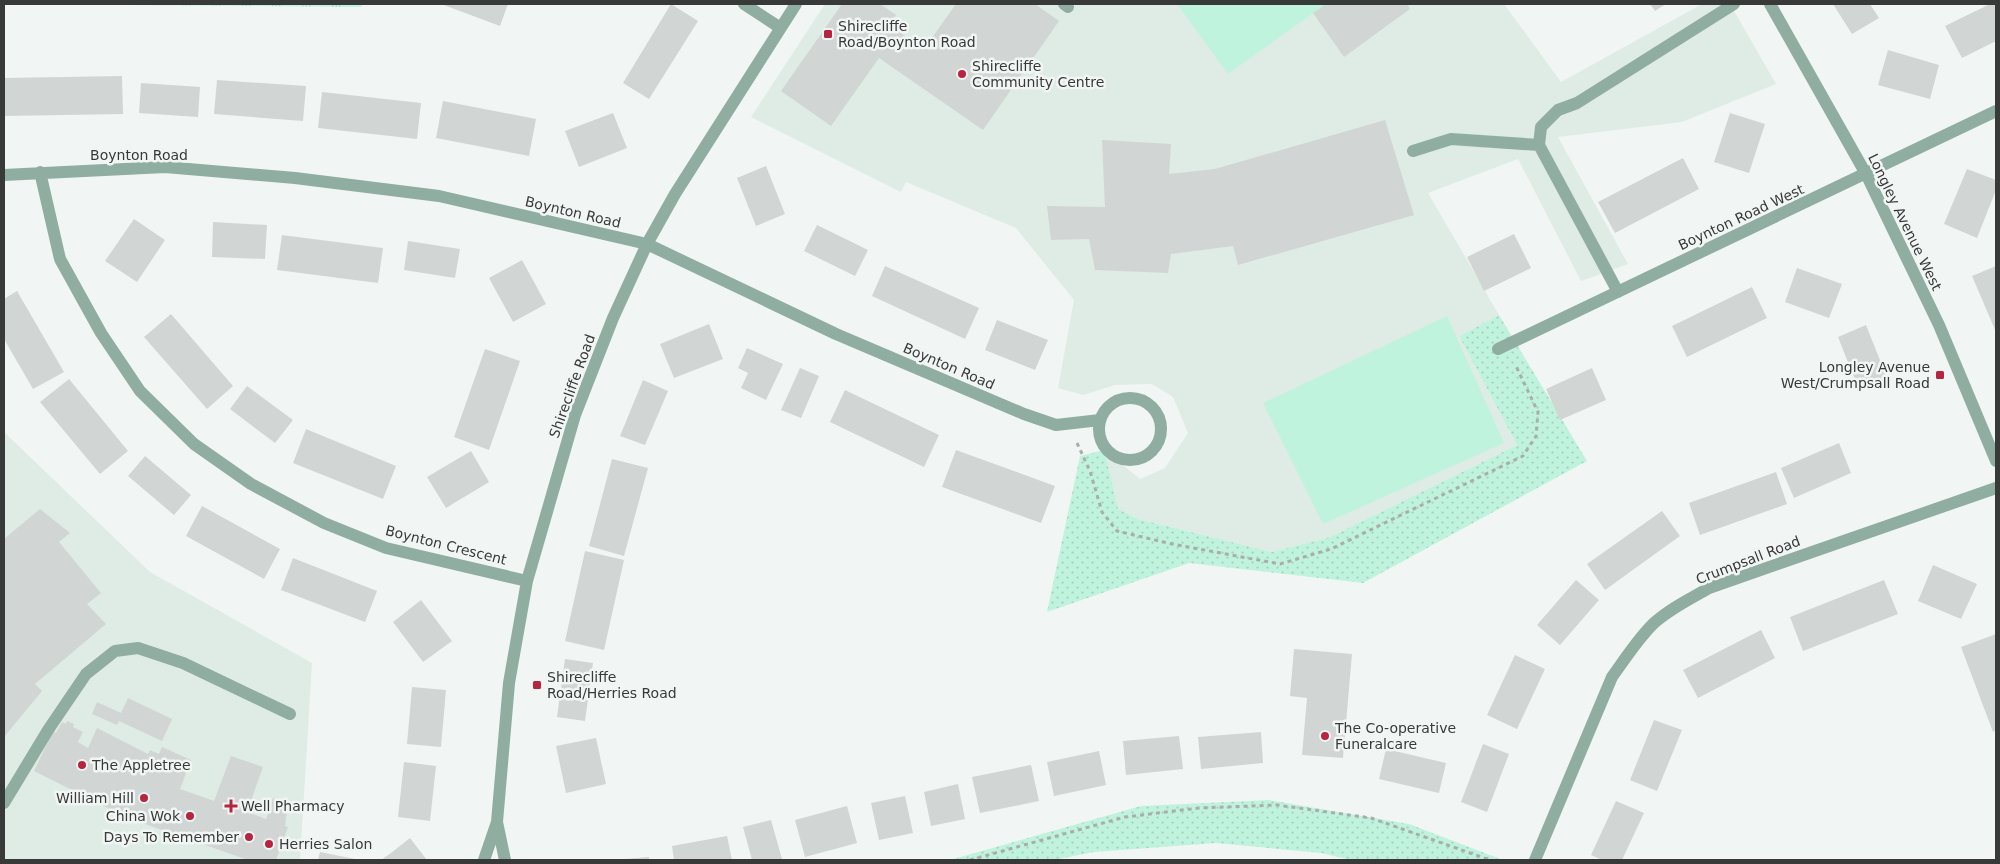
<svg xmlns="http://www.w3.org/2000/svg" width="2000" height="864" font-family="'DejaVu Sans',sans-serif">
  <style>
    .built { fill: #dfebe5 }
    .grass { fill: url(#grass-dots) }
    .park { fill: url(#park-tufts) }
    .garden { fill: #c0f3dd }
    .building { fill: #d1d6d4 }
    .lines { fill: none; stroke-linecap: round; stroke-linejoin: round }
    .path { stroke: #a9adac; stroke-width: 3; stroke-dasharray: 4 4; stroke-linecap: butt }
    .minor { stroke: #8faea1; stroke-width: 12 }
    .poi-dot { fill: #b6243f; stroke: #f1f6f4; stroke-width: 2 }
    .labels { text-anchor: middle; stroke-width: 5; stroke-linejoin: round; paint-order: stroke }
    .poi-label { font-size: 14px; fill: #383a39; stroke: #f1f6f4; text-anchor: start }
    .street-label { font-size: 14px; fill: #383a39; stroke: #f1f6f4 }
  </style>
  <defs>
    <pattern id="grass-dots" width="8" height="8" patternUnits="userSpaceOnUse" patternTransform="scale(1.25)"><rect width="8" height="8" fill="#c0f3dd"/><path d="M2 2h.1M6 6h.1" fill="none" stroke="#a6d1be" stroke-width="1.8" stroke-linecap="round"/></pattern>
    <pattern id="park-tufts" width="24" height="20" patternUnits="userSpaceOnUse" patternTransform="scale(1.25)"><rect width="24" height="20" fill="#c0f3dd"/><path d="M3 7l-1-3M5 7V3M7 7l1-3M15 17l-1-3M17 17v-4M19 17l1-3" fill="none" stroke="#a6d1be"/></pattern>
  </defs>
  <rect width="100%" height="100%" fill="#f1f6f4"/>
  <path class="built" d="M825 4H1504L1561 82 1702 4H1730L1776 84 1682 122 1558 137 1628 264 1581 281 1518 159 1428 193 1499 315 1459 336 1517 445 1330 537 1272 552 1138 519 1117 509 1104 450 1140 479 1165 468 1188 433 1173 397 1152 384 1115 385 1083 395 1058 388 1074 300 1016 228 906 182 901 192 751 117Z
    M4 432 150 572 312 663 300 860H4Z"/>
  <path class="grass" d="M1499 315 1587 461 1363 583 1189 563 1047 612 1080 456 1104 450 1118 509 1138 519 1272 552 1330 537 1517 445 1459 336Z
    M1269 800 1409 824 1503 860H1351L1321 853 1216 843 1094 852 1054 860H950L1141 806Z"/>
  <path class="park" d="M4 4H362L361 7Z"/>
  <path class="garden" d="M1177 4H1326L1228 74Z
    M1447 316 1504 443 1323 524 1263 403Z"/>
  <path class="building" d="M441 4H508L500 26Z
    M671 4 698 21 649 99 623 83Z
    M842 4H880L896 15 889 25 924 49 956 4H1035L1059 21 983 130 879 58 831 126 781 91Z
    M1326 4H1407L1410 9 1344 57 1313 13Z
    M1650 4H1666L1655 11Z
    M1833 4H1870L1879 18 1852 34Z
    M1990 4H1996V41L1962 58 1945 26Z
    M1888 50 1939 65 1930 99 1878 85Z
    M122 76 123 114 4 116V78Z
    M217 80 306 86 303 121 214 114Z
    M141 83 200 87 198 117 139 113Z
    M322 92 421 103 417 139 318 128Z
    M443 101 536 119 529 156 436 138Z
    M613 113 627 148 579 167 565 131Z
    M1730 113 1765 124 1749 173 1714 162Z
    M1385 120 1414 215 1238 265 1233 246 1171 254 1168 273 1095 270 1089 239 1051 240 1047 206 1105 207 1102 140 1171 144 1169 174 1215 169Z
    M1683 158 1699 189 1615 233 1598 202Z
    M766 166 785 214 756 226 737 178Z
    M1967 169 1996 180V190L1977 238 1944 224Z
    M134 219 165 240 137 282 105 261Z
    M213 222 267 225 265 259 212 257Z
    M817 225 868 250 855 276 804 251Z
    M1514 234 1531 268 1484 291 1467 257Z
    M282 235 383 248 378 283 277 270Z
    M408 241 460 249 455 278 404 270Z
    M522 260 546 304 513 322 489 278Z
    M885 266 979 308 965 339 872 296Z
    M1996 266V332L1972 276Z
    M1797 268 1842 284 1829 318 1785 302Z
    M1752 287 1767 318 1687 357 1672 326Z
    M17 291 64 372 33 389 4 339V299Z
    M171 314 233 386 207 409 144 337Z
    M997 320 1048 340 1035 370 985 350Z
    M709 324 723 359 674 378 660 344Z
    M1866 325 1887 378 1859 390 1838 337Z
    M747 348 783 364 766 400 741 388 748 373 738 368Z
    M485 349 520 361 489 450 454 437Z
    M800 368 819 376 801 418 781 410Z
    M1592 368 1606 400 1560 420 1546 389Z
    M69 379 128 451 100 474 40 402Z
    M643 380 668 391 645 445 620 436Z
    M247 386 293 420 275 443 230 409Z
    M845 390 939 435 924 467 830 422Z
    M306 429 396 466 383 499 293 463Z
    M1839 443 1851 473 1794 498 1781 468Z
    M956 450 1055 486 1041 523 942 487Z
    M471 451 489 482 446 508 427 477Z
    M145 456 191 495 174 515 128 476Z
    M612 459 648 468 624 556 589 546Z
    M1776 472 1787 504 1700 535 1689 503Z
    M202 506 280 549 264 579 186 536Z
    M40 509 70 533 59 542 101 593 87 604 106 624 35 684 42 691 4 737V539Z
    M1662 511 1680 536 1605 590 1587 564Z
    M585 551 624 560 604 650 565 641Z
    M293 558 377 591 365 622 281 590Z
    M1933 565 1977 584 1961 619 1918 601Z
    M1576 580 1599 600 1560 645 1537 625Z
    M1884 580 1898 614 1803 651 1790 617Z
    M421 600 452 641 423 662 393 622Z
    M1761 630 1775 658 1698 698 1683 670Z
    M1996 634V730L1993 732 1961 647Z
    M1294 649 1352 654 1343 758 1302 755 1307 698 1290 696Z
    M1515 655 1545 669 1517 729 1487 715Z
    M565 659 593 663 585 721 557 717Z
    M412 687 446 690 441 747 407 744Z
    M128 698 172 719 162 741 119 721 117 725 92 714 97 702 121 713Z
    M1654 720 1682 730 1657 791 1630 780Z
    M67 721 74 724 73 727 83 732 78 742 88 748 97 728 148 754 150 750 159 754 162 747 191 760 180 789 214 801 231 756 263 767 247 812 266 819 273 798 288 804 285 826 288 827 276 860H248L128 818 34 771 53 731 56 733 62 722 66 724Z
    M1261 732 1263 763 1201 769 1198 737Z
    M1179 736 1183 769 1126 775 1123 741Z
    M596 738 606 784 566 793 556 746Z
    M1483 744 1509 754 1487 812 1461 802Z
    M1386 749 1446 763 1439 793 1379 779Z
    M1099 751 1106 785 1054 796 1047 762Z
    M404 762 436 766 430 821 398 817Z
    M1031 765 1039 801 980 813 972 777Z
    M958 784 965 819 931 826 924 792Z
    M905 796 913 833 879 840 871 803Z
    M1616 801 1644 813 1622 860H1602L1591 855Z
    M847 806 857 843 805 857 795 820Z
    M771 820 782 859 752 860 743 827Z
    M727 836 732 860H674L672 846Z
    M410 838 427 860H381L391 853Z
    M320 852 355 859V860H318Z
    M649 857V860H625V859Z"/>
  <g class="lines">
    <path class="path" d="M1077 443 1090 471 1102 512 1117 531 1172 544 1280 564 1331 549 1523 456 1536 436 1538 412 1515 364
      M970 860 1125 817 1199 808 1277 805 1371 818 1490 860"/>
    <path class="minor" d="M744 4 779 27
      M1064 4 1068 7
      M1770 4 1866 174 1939 325 1996 461
      M1413 151 1451 139 1539 145
      M40 172 60 259 101 333 140 391 194 444 251 484 324 523 386 548 527 581
      M4 175 165 167 295 178 439 196 647 244 836 334 1024 414 1056 425 1100 420
      M1618 292 1539 145 1541 127 1558 110 1577 103 1734 4
      M1498 349 1996 111
      M1099 429a31 31 0 1 1 62 0a31 31 0 1 1-62 0Z
      M4 803 48 730 86 674 115 651 138 648 183 663 290 714
      M497 822 505 860
      M484 860 497 822 509 683 527 581 575 415 613 318 647 244 675 194 796 4
      M1535 860 1612 677C1625 659 1637 640 1653 624 1669 609 1690 599 1709 588L1996 488"/>
  </g>
  <g class="poi-dot">
    <rect x="823" y="29" width="10" height="10" rx="2.5"/>
    <circle cx="962" cy="74" r="5"/>
    <rect x="1935" y="370" width="10" height="10" rx="2.5"/>
    <rect x="532" y="680" width="10" height="10" rx="2.5"/>
    <circle cx="1325" cy="736" r="5"/>
    <circle cx="82" cy="765" r="5"/>
    <circle cx="144" cy="798" r="5"/>
    <path d="M228.5 798.5h5v5h5v5h-5v5h-5v-5h-5v-5h5z"/>
    <circle cx="190" cy="816" r="5"/>
    <circle cx="249" cy="837" r="5"/>
    <circle cx="269" cy="844" r="5"/>
  </g>
  <g class="labels">
    <g class="poi-label">
      <text x="838" y="31">Shirecliffe<tspan x="838" dy="16">Road/Boynton Road</tspan></text>
      <text x="972" y="71">Shirecliffe<tspan x="972" dy="16">Community Centre</tspan></text>
      <text x="1930" y="372" text-anchor="end">Longley Avenue<tspan x="1930" dy="16">West/Crumpsall Road</tspan></text>
      <text x="547" y="682">Shirecliffe<tspan x="547" dy="16">Road/Herries Road</tspan></text>
      <text x="1335" y="733">The Co-operative<tspan x="1335" dy="16">Funeralcare</tspan></text>
      <text x="92" y="770">The Appletree</text>
      <text x="134" y="803" text-anchor="end">William Hill</text>
      <text x="241" y="811">Well Pharmacy</text>
      <text x="180" y="821" text-anchor="end">China Wok</text>
      <text x="239" y="842" text-anchor="end">Days To Remember</text>
      <text x="279" y="849">Herries Salon</text>
    </g>
    <g class="street-label">
      <text x="139" y="160">Boynton Road</text>
      <text transform="translate(573 212) rotate(13)" y="5">Boynton Road</text>
      <text transform="translate(1741 217) rotate(-25)" y="5">Boynton Road West</text>
      <text transform="translate(1905 222) rotate(64)" y="5">Longley Avenue West</text>
      <text transform="translate(949 366) rotate(23)" y="5">Boynton Road</text>
      <text transform="translate(572 386) rotate(-70)" y="5">Shirecliffe Road</text>
      <text transform="translate(446 545) rotate(14)" y="5">Boynton Crescent</text>
      <text transform="translate(1748 560) rotate(-21)" y="5">Crumpsall Road</text>
    </g>
  </g>
  <rect width="2000" height="864" fill="none" stroke="#383a39" stroke-width="10"/>
</svg>
